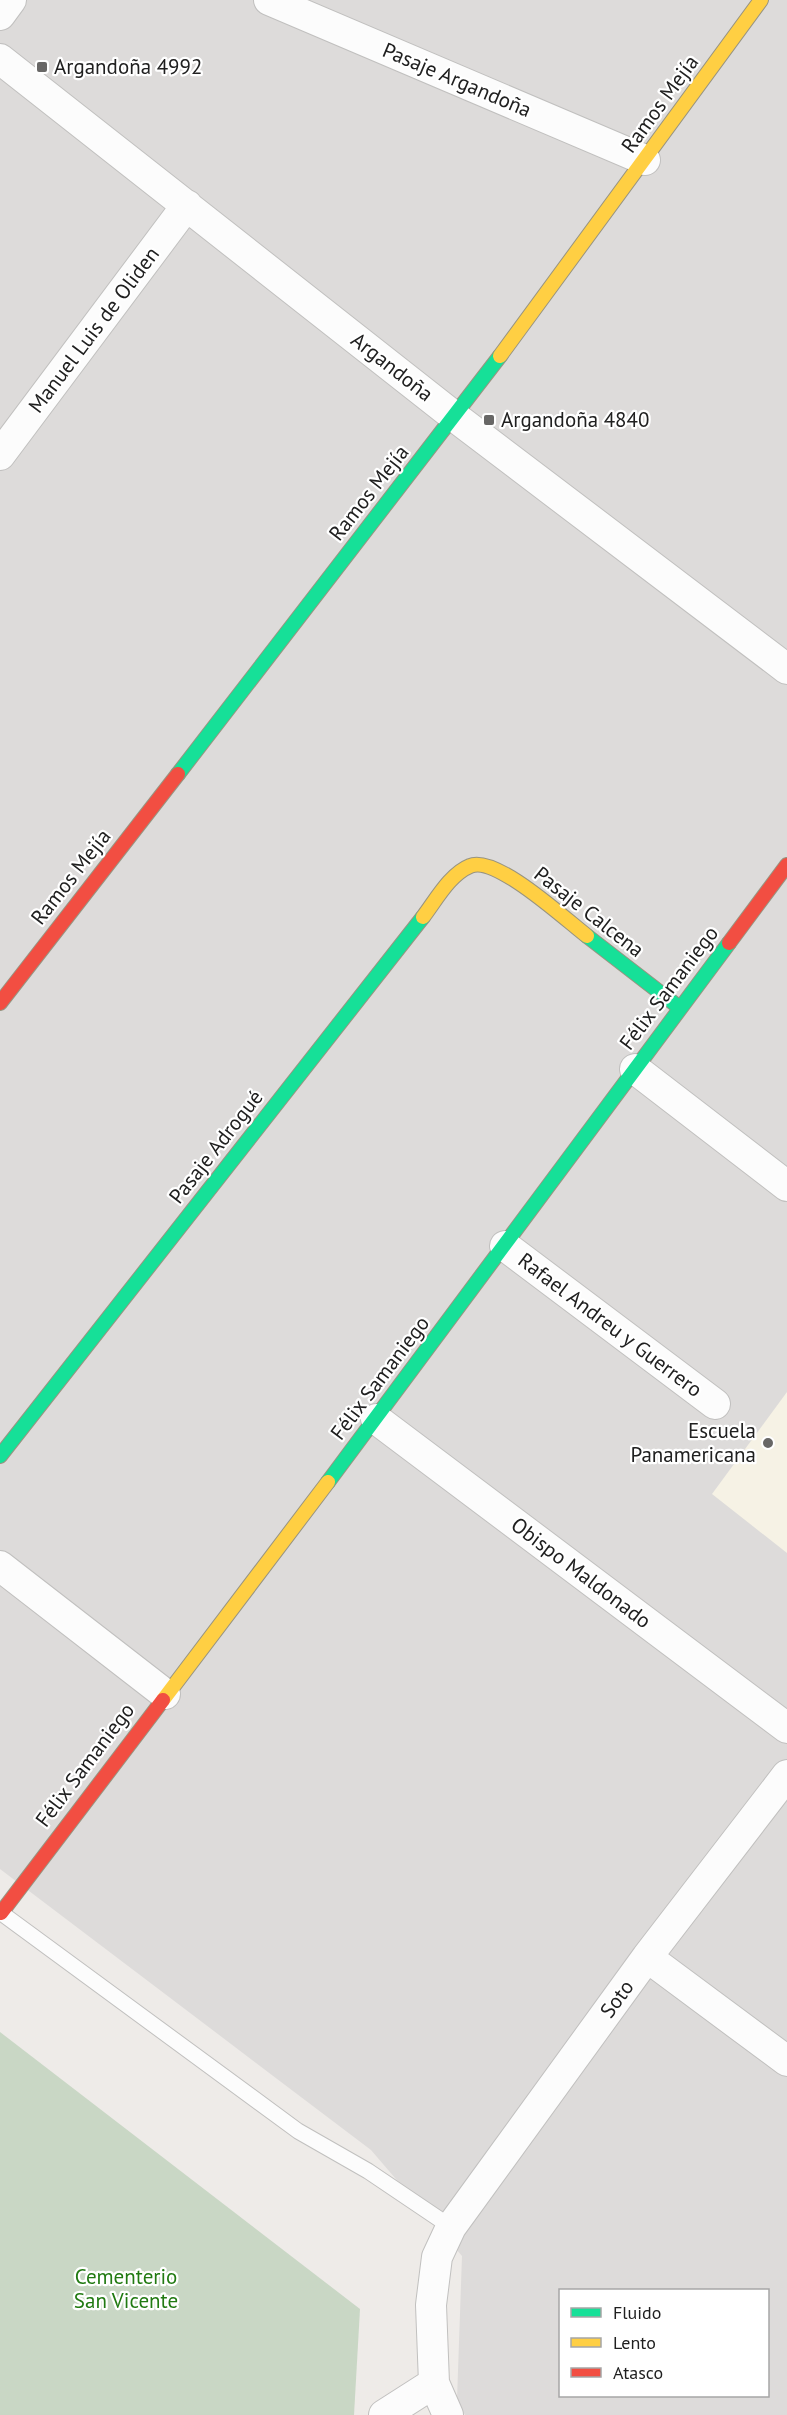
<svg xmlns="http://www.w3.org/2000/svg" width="787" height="2415" font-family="'PT Sans',sans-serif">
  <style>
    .residential { fill: #dddbda; fill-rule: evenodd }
    .education { fill: #f6f2e5 }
    .cemetery { fill: #c9d7c5 }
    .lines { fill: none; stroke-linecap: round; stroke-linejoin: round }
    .lane-casing { stroke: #c1c0bf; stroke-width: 17 }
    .street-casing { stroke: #c1c0bf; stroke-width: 32 }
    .fast-casing { stroke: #989481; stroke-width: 16 }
    .slow-casing { stroke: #989481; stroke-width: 16 }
    .jam-casing { stroke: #989481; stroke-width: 16 }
    .lane { stroke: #fcfcfc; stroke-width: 15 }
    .street { stroke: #fcfcfc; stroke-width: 30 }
    .fast { stroke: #16e098; stroke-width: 14 }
    .slow { stroke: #ffcf43; stroke-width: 14 }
    .jam { stroke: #f24e42; stroke-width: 14 }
    .poi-dot { fill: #686766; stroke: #fff; stroke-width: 2 }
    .labels { text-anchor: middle; stroke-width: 4.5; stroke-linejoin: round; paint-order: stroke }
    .poi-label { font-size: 21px; fill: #202020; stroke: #fff; text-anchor: start }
    .street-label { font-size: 21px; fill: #202020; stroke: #fff }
    .park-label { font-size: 21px; fill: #217a12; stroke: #fff }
  </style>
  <rect width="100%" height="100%" fill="#eeebe8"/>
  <path class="residential" d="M0 0H787V2415H465L457 2400 462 2256 371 2150 0 1869ZM560 2290H768V2396H560Z"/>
  <path class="education" d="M787 1392V1553L712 1494Z"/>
  <path class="cemetery" d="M0 2032 360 2309 354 2415H0Z"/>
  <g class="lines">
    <g class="lane-casing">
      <path id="lane" d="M0 1912 298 2131 368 2171 451 2227"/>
    </g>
    <g class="street-casing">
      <path id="street" d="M269 0 645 160
        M0 15 11 0
        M0 59 455 417 787 669
        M0 455 187 205
        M635 1069 787 1186
        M505 1246 715 1404
        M376 1419 787 1728
        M0 1566 165 1694
        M647 1957 787 2061
        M384 2415 434 2383
        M448 2415 434 2383 431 2305 437 2257 451 2227 647 1957 787 1775"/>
    </g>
    <g class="fast-casing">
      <path id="fast" d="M178 774 500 356
        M587 936 680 1008
        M0 1456 423 917
        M328 1482 729 943"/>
    </g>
    <g class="slow-casing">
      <path id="slow" d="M500 356 761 0
        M423 917C436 900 450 874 470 866 495 854 566 920 587 936
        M163 1700 328 1482"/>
    </g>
    <g class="jam-casing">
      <path id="jam" d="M729 943 787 865
        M0 1003 178 774
        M1 1913 163 1700"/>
    </g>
    <use href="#lane" class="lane"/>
    <use href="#street" class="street"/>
    <use href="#fast" class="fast"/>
    <use href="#slow" class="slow"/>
    <use href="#jam" class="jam"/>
  </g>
  <g class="poi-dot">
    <rect x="36" y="61" width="12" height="12" rx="3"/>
    <rect x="483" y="414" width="12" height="12" rx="3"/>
    <circle cx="768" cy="1443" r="6"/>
  </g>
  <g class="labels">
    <g class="poi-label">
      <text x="54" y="74">Argandoña 4992</text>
      <text x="501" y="427">Argandoña 4840</text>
      <text x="756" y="1438" text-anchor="end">Escuela<tspan x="756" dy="24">Panamericana</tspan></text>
    </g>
    <g class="street-label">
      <text transform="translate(457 80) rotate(23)" y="7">Pasaje Argandoña</text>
      <text transform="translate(660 104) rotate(-54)" y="7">Ramos Mejía</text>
      <text transform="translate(94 330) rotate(-53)" y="7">Manuel Luis de Oliden</text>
      <text transform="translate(392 367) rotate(38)" y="7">Argandoña</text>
      <text transform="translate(369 493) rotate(-52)" y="7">Ramos Mejía</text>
      <text transform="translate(71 877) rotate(-52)" y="7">Ramos Mejía</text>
      <text transform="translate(589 912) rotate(38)" y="7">Pasaje Calcena</text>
      <text transform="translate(669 988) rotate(-53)" y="7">Félix Samaniego</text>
      <text transform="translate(216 1147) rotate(-52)" y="7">Pasaje Adrogué</text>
      <text transform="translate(610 1325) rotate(37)" y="7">Rafael Andreu y Guerrero</text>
      <text transform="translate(380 1378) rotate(-53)" y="7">Félix Samaniego</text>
      <text transform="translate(581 1573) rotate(37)" y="7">Obispo Maldonado</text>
      <text transform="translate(85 1765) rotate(-53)" y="7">Félix Samaniego</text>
      <text transform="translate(617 1999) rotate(-54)" y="7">Soto</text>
    </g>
    <g class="park-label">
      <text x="126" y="2284">Cementerio<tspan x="126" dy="24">San Vicente</tspan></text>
    </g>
  </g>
  <rect x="559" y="2289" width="210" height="108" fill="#ffffff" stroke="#a6a6a6" stroke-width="1.5"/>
  <rect x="571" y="2308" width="30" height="9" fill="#16e098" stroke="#a6a6a6" stroke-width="1.5"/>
  <text x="613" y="2319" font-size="18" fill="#202020">Fluido</text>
  <rect x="571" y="2338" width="30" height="9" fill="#ffcf43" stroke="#a6a6a6" stroke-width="1.5"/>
  <text x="613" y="2349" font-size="18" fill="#202020">Lento</text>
  <rect x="571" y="2368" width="30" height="9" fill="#f24e42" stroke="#a6a6a6" stroke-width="1.5"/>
  <text x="613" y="2379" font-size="18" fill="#202020">Atasco</text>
</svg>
